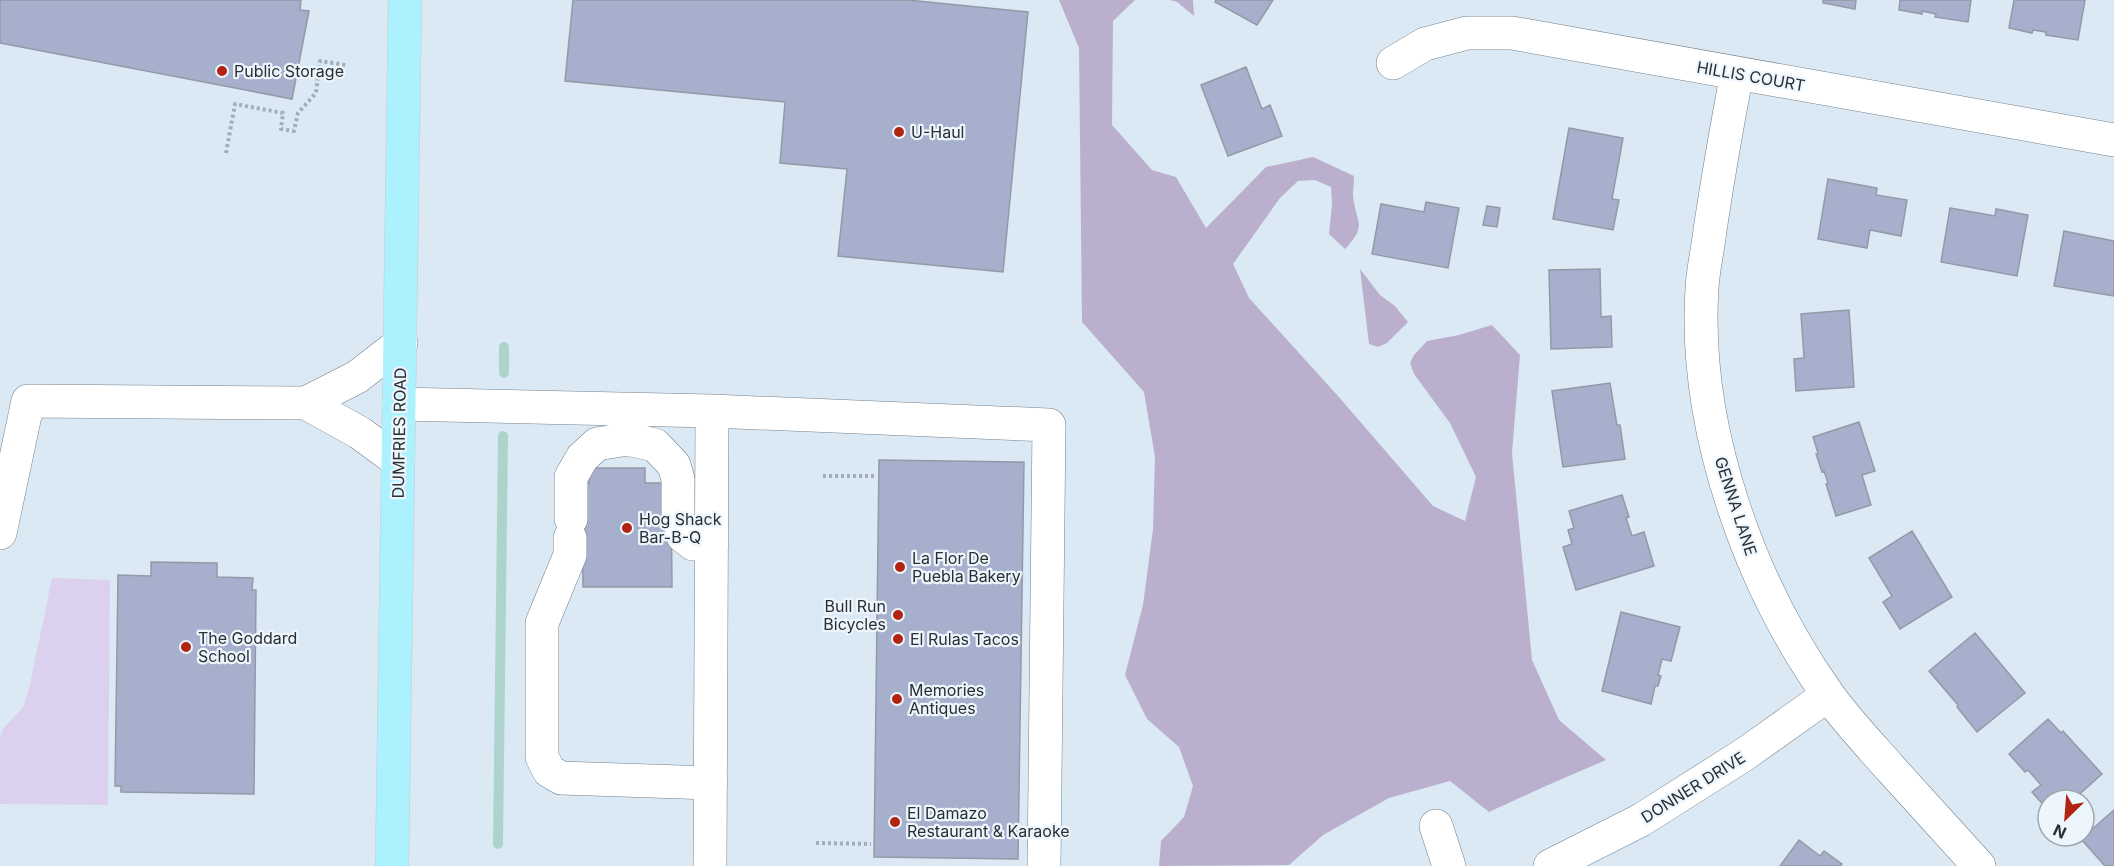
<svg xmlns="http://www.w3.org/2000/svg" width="2114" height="866" font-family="Inter,sans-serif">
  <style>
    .green { fill: #dbd1ee }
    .forest { fill: #bab0cd }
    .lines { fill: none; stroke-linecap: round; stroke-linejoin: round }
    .stream { stroke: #add4cc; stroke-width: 10 }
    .building { fill: #a6afcb; stroke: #9499a8; stroke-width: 1.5 }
    .minor-casing { stroke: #74818b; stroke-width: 34 }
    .major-casing { stroke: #c7c9ca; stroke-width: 34 }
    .path { stroke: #a2adb7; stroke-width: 4; stroke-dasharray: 3 3; stroke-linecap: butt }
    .minor { stroke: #fff; stroke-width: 33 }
    .major { stroke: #acf1fe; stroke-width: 33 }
    .poi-dot { fill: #b12410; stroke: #edf5fd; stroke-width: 2 }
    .labels { text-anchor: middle; stroke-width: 4.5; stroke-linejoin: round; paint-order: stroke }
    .poi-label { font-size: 16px; fill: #292f33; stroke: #edf5fd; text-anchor: start }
    .street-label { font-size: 16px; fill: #292f33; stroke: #edf5fd }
  </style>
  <rect width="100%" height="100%" fill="#dbe9f5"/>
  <path class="green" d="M52 578 110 580 108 805 0 804V736L4 728 23 707 29 689Z"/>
  <path class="forest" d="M1059 0H1135L1113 21 1112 125 1152 170 1176 177 1206 228 1266 167 1313 157 1354 176C1354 182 1353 189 1353 196 1356 223 1368 225 1345 249L1329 234 1332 204 1331 187 1315 180 1298 181 1280 198 1233 264 1249 298 1338 396 1433 506 1465 521 1476 477 1450 423 1414 374 1410 363 1414 355 1427 341 1459 335 1492 325 1520 355 1512 453 1532 660 1559 720 1606 760 1548 785 1489 812 1450 781 1389 798 1323 835 1289 865 1159 866 1161 841 1184 817 1193 786 1179 747 1147 719 1125 675 1143 605 1153 529 1155 457 1144 392 1082 322 1079 48Z
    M1170 0H1193L1194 16 1177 2Z
    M1360 269 1380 295 1395 306 1408 322 1387 343 1378 347 1369 344Z"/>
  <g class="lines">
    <path class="stream" d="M504 373V347
      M498 844 503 436"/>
  </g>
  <path class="building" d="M0 0H301L300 10 309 11 292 99 0 43Z
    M573 0H908L1028 12 1003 272 838 256 847 169 780 163 785 102 565 81Z
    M1216 0H1273L1257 25 1215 2Z
    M1823 0H1856L1855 9 1823 3Z
    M1900 0H1971L1968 22 1935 17 1936 14 1922 11V14L1899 10Z
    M2014 0H2085L2078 40 2046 35V32L2033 30 2032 33 2009 28Z
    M1246 67 1262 109 1270 105 1282 136 1228 156 1201 85Z
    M1569 128 1623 138 1612 199 1619 200 1613 230 1553 219Z
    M1828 179 1877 188 1876 195 1907 200 1901 236 1870 230 1867 248 1818 239Z
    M1426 202 1459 208 1448 268 1372 254 1381 204 1424 212Z
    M1487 206 1500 208 1497 227 1483 225Z
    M1950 208 1995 216 1996 209 2028 215 2017 276 1941 262Z
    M2064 231 2114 241V296L2054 286Z
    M1600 269 1601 317 1611 316 1612 347 1551 349 1549 270Z
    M1849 310 1854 387 1796 391 1794 359 1804 358 1801 314Z
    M1610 383 1617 425H1620L1625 459 1563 467 1552 391Z
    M1859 422 1875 471 1862 475 1871 505 1836 516 1826 484 1828 483 1824 471 1822 472 1816 454 1818 453 1813 437Z
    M879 460 1024 462 1018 859 874 857Z
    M589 468H645V483H671L672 587H583L582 484 589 483Z
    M1622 495 1629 517 1626 518 1632 536 1644 532 1654 566 1576 590 1563 547 1572 544 1568 530 1574 528 1569 511Z
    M1912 531 1952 597 1900 629 1883 602 1892 596 1869 558Z
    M151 562 217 563V577L253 578 252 590H256L254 794 121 792V786H115L118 575 151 576Z
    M1621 612 1680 627 1671 661 1662 659 1658 675 1661 676 1658 686H1655L1651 704 1602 691Z
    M1975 633 2025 693 1977 732 1957 707 1958 705 1929 671Z
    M2048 719 2061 733 2063 731 2102 774 2073 800H2048V810L2032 792 2041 785 2028 770 2025 772 2009 754Z
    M2114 810V866H2105L2081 839Z
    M1799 840 1820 856 1824 851 1842 864 1840 866H1780Z"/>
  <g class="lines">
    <g class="minor-casing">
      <path id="minor" d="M1393 63 1425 44 1467 33H1512L2114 140
        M1737 73C1727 125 1718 177 1710 230 1708 249 1703 269 1702 288 1693 427 1749 584 1829 696 1848 722 1870 745 1891 769 1920 801 1950 834 1979 866
        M306 403 360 433 398 461
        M399 404 712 411 1049 425 1044 866
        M571 519V477L582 458 597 444 627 439 655 445 674 465 678 479V517L683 536 693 544 712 543
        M0 533 28 401 306 403 357 377 401 343
        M570 538V555L542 623V757L549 771 561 778 711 783
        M1436 826 1449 866
        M710 866 712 411
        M1550 866 1641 820 1745 754 1828 695"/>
    </g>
    <g class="major-casing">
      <path id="major" d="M392 866 405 0"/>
    </g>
    <path class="path" d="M226 153 235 104 283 113 281 129 294 131 298 113 316 93 320 61 346 65
      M823 476H875
      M816 843 871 844"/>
    <use href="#minor" class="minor"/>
    <use href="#major" class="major"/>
  </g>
  <g class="poi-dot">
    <circle cx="222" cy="71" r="6"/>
    <circle cx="899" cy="132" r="6"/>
    <circle cx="627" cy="528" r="6"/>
    <circle cx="900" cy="567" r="6"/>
    <circle cx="898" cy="615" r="6"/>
    <circle cx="898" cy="639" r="6"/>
    <circle cx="186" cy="647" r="6"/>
    <circle cx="897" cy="699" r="6"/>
    <circle cx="895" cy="822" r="6"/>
  </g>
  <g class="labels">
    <g class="poi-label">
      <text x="234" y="77">Public Storage</text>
      <text x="911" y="138">U-Haul</text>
      <text x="639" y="525">Hog Shack<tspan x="639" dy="18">Bar-B-Q</tspan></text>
      <text x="912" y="564">La Flor De<tspan x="912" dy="18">Puebla Bakery</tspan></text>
      <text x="886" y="612" text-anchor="end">Bull Run<tspan x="886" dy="18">Bicycles</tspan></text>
      <text x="198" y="644">The Goddard<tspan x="198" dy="18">School</tspan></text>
      <text x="910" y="645">El Rulas Tacos</text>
      <text x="909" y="696">Memories<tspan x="909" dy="18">Antiques</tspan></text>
      <text x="907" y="819">El Damazo<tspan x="907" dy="18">Restaurant &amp; Karaoke</tspan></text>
    </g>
    <g class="street-label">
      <text transform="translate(1751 76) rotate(10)" y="6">HILLIS COURT</text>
      <text transform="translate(399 433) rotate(-89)" y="6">DUMFRIES ROAD</text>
      <text transform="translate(1736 506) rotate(72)" y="6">GENNA LANE</text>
      <text transform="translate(1693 787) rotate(-32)" y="6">DONNER DRIVE</text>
    </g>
  </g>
  <g transform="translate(2066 818) rotate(205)"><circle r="28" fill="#edf5fd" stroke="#9fa6ac" stroke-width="1.5"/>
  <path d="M0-4.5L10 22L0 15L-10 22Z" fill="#b12410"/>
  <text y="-9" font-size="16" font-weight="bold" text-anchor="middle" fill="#292f33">N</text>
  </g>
</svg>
